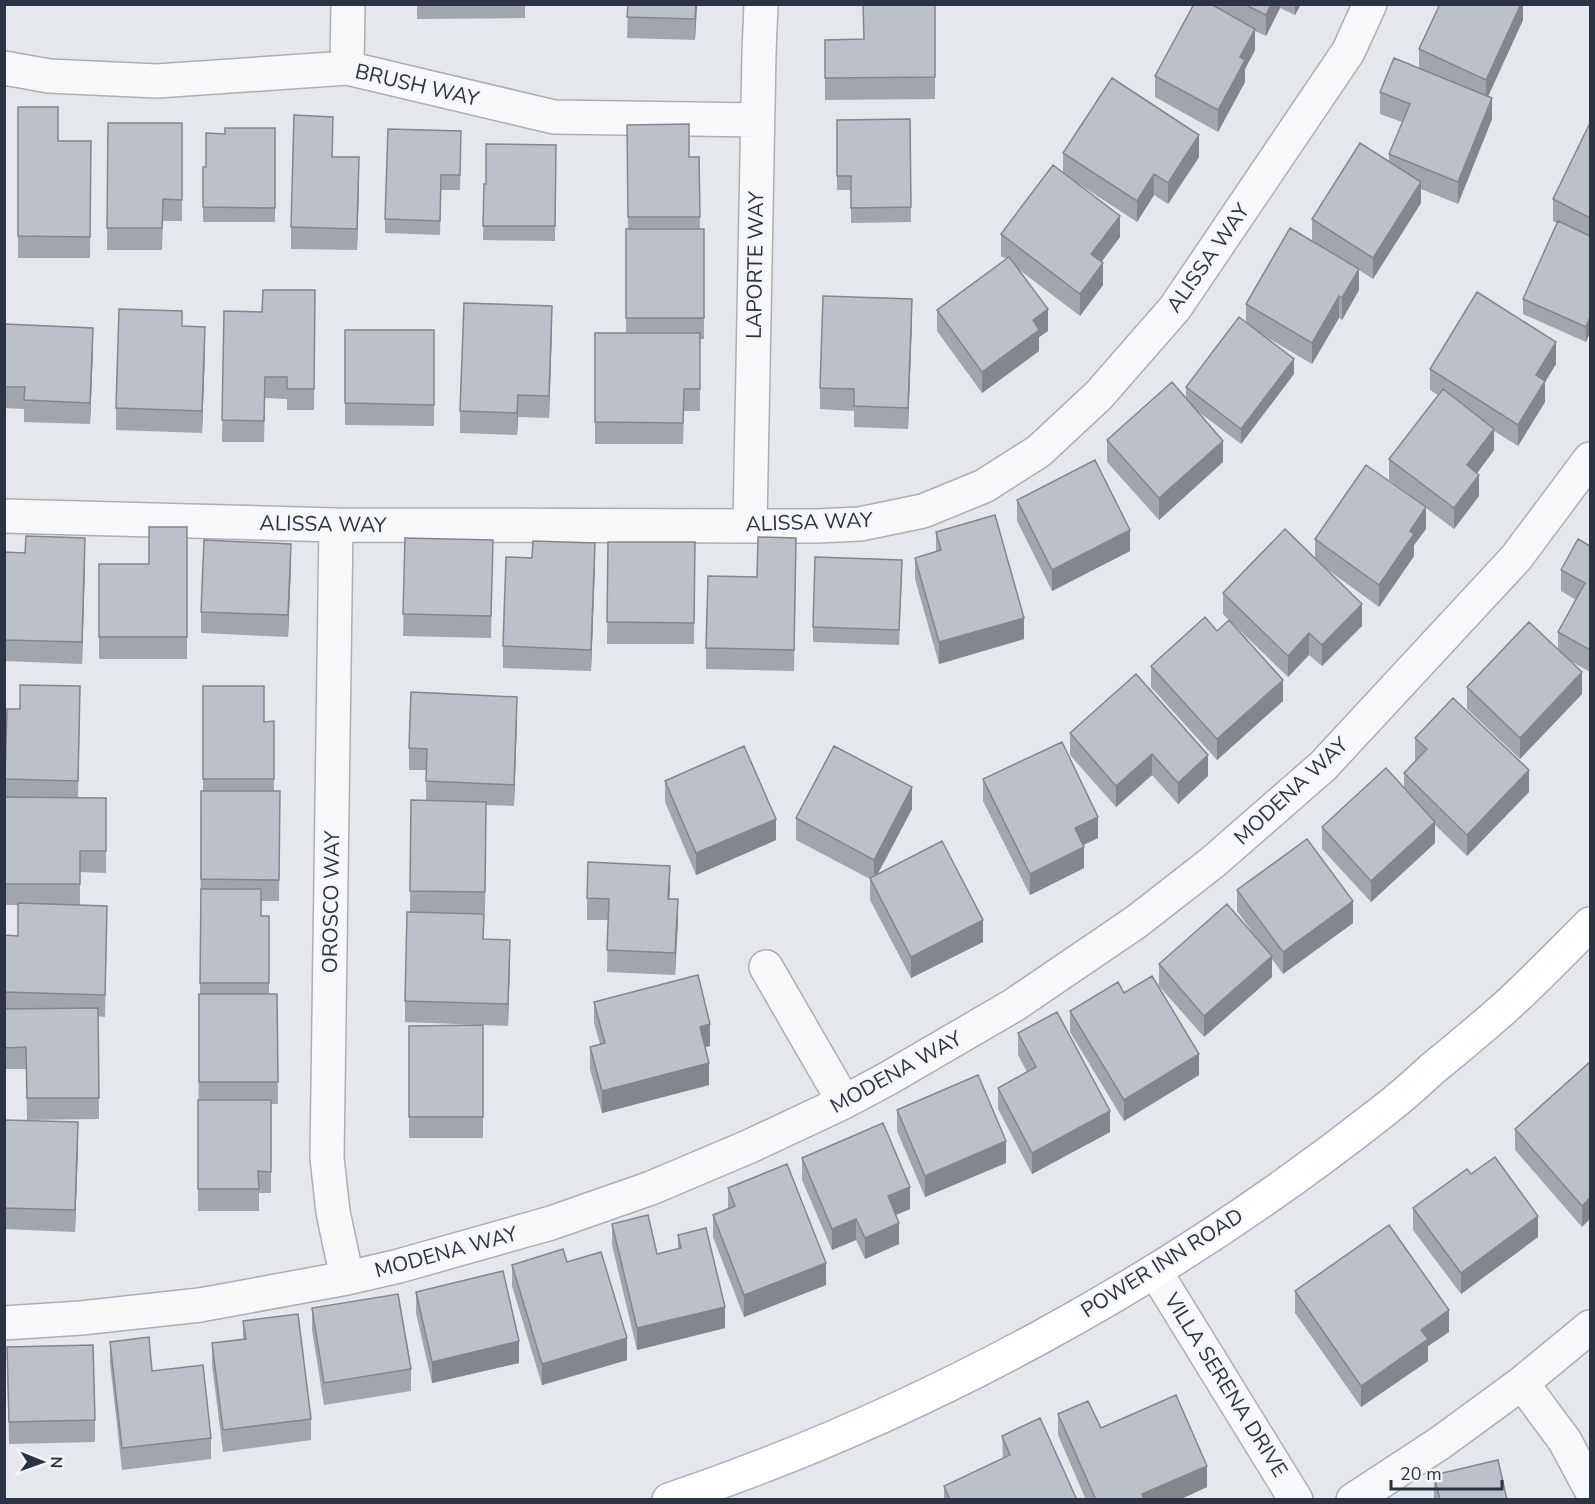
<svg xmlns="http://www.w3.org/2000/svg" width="1595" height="1504" font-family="'Nunito Sans',sans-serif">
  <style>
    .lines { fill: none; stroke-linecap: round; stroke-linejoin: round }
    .street-casing { stroke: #a9aeb7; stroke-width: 36 }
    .secondary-casing { stroke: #a9aeb7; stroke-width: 36 }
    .street { stroke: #f7f8fa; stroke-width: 33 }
    .secondary { stroke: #fff; stroke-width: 33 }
    .wall { fill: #a1a5ae }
    .shaded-wall { fill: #83868d }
    .building { fill: #bbc0ca; stroke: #83868d; stroke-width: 1.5 }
    .labels { text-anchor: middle; stroke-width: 5; stroke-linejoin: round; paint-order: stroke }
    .street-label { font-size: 21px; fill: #2b3445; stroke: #f4f6f9 }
  </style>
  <rect width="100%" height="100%" fill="#e4e7ec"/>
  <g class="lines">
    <g class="street-casing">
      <path id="street" d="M4 68 49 76 157 81 347 68 554 117 757 120
        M347 68 348 4
        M4 516 336 525 816 526 860 524 923 511 984 486 1039 451 1099 395 1175 308 1348 52 1370 4
        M336 525 327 1158 333 1212 347 1278
        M750 525 759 53 761 4
        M766 967 844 1102
        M1155 1271 1296 1500
        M4 1323 81 1318 200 1305 347 1278 399 1266 551 1223 651 1188 748 1147 844 1102 887 1079 1014 1005 1136 922 1213 862 1323 766 1516 558 1590 459
        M1522 1383 1565 1441 1590 1488
        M1353 1500 1440 1443 1522 1383 1590 1327"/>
    </g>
    <g class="secondary-casing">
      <path id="secondary" d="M669 1500C926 1413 1169 1280 1382 1112 1399 1099 1416 1084 1432 1069 1459 1047 1486 1025 1512 1001 1539 976 1564 950 1590 924"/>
    </g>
    <use href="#street" class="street"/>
    <use href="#secondary" class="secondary"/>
  </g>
  <path class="wall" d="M249 4H290V5L249 6Z
    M417 4H525V18L417 19Z
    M628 4H697L695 40 627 38Z
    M935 4V99L825 100V40L863 39Z
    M1194 4H1301L1295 15 1280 8 1266 36 1255 31V50L1245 69V82L1218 132 1155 97V76Z
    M1523 4V20L1488 96 1492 119 1458 204 1421 189V203L1373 279 1359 270V290L1342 320 1339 318 1312 364 1263 335 1294 374 1241 444 1196 410 1223 462 1159 520 1107 462V440L1186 398V387L1246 322V304L1312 241V219L1389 162V154L1402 122 1380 114V92L1419 68V49Z
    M18 107 58 141H91L90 258H18Z
    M910 119 911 222 851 223V190H837V120Z
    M108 123H182V221H163L162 250H107Z
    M1590 123V332L1586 342 1523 314V299L1557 223 1553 221V199Z
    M627 125 689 157H699L700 229H704V339H700V411H684L683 444H595V333H626V229H628Z
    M275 128V222H203V167H206L225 134Z
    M556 145 555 241 483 240 484 184H486Z
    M461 146 460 190H441L440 235 385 233V219Z
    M1063 153 1199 157 1168 204 1154 195 1137 222 1076 182 1120 237 1101 262 1103 285 1080 316 1017 268 1048 331 1039 337V351L982 393 937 331V310L1006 259 1001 256V234L1063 173Z
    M332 157 359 179 357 250 291 249V227Z
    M315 290 314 410H287V399L265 398 264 442H222L224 311 262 312Z
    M912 320 908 429 854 427V411L820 409V388Z
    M552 327 549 418 518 417 517 435 460 433V411Z
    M345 330H434V426L345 425Z
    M4 340 93 349 90 424 24 422V409L4 408Z
    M205 349 202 433 116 430V408Z
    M1556 364 1545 382V402L1518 446 1494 431V450L1477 473 1479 496 1454 529 1426 508V529L1414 545V556L1379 607 1324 567 1362 626 1322 666 1309 655 1288 677 1231 622 1283 701 1217 760 1151 687V666L1217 631 1229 620 1223 614V593L1315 558V539L1410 495 1389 480V459L1438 395 1430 390V369Z
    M1017 500 1130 551 1052 591 1017 521Z
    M187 527V659H99V564H149Z
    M936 532 1024 639 939 664 915 579V558L936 551Z
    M405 538 493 540 491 638 403 636Z
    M608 542H695L694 644H607Z
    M1590 546V672L1569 660 1582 694 1520 759 1467 709V687L1558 649V632L1576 600 1561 591V570Z
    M4 552 25 553 85 560 82 664 4 661Z
    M532 558 595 565 591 671 503 668V646Z
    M796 560 794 671 706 669V648L757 577Z
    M291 565 288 637 201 633V612Z
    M902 574 899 645 813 642V627Z
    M203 686 264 722 274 721V791H280L279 901H261V916H269V994H277L278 1104H271V1193H259V1211H198L199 994H200L201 791H203Z
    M80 708 78 798H106V873L80 872V905L107 927 105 1017 98 1016 99 1119 27 1120 26 1069H4V935L18 936V905H4L5 779 20 709Z
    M517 718 514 806 486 805 485 913H443L484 939 510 961 508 1026 405 1022V1001L410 912 411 800 426 801V770H409V748Z
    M1070 733 1208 755V776L1178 804 1152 775 1116 807 1070 755Z
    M1415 738 1529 792 1467 856 1435 825V843L1371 902 1322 849V827L1404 787V773L1416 760 1415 759Z
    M983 779 1098 838 1083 845 1084 868 1030 895 983 801Z
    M665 781 776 840 696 875 665 802Z
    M912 809 877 875 983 942 911 978 870 900V879L796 840V818Z
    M670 888 669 899 678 920 675 975 607 972 608 920H587V898Z
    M1237 890 1353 923 1283 974 1272 959V977L1204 1037 1159 986V964L1259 941 1237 911Z
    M594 1002 710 1046 705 1047 709 1085 602 1113 590 1069V1047L600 1044 594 1023Z
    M1070 1011 1199 1075 1124 1121 1070 1032Z
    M483 1025V1138H409V1026Z
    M1018 1033 1110 1132 1032 1174 998 1109V1088L1027 1072 1018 1055Z
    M1590 1062 1582 1227 1515 1150V1129Z
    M897 1110 1006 1163 925 1197 897 1131Z
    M4 1120 78 1144 75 1232 4 1229Z
    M802 1158 910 1209 896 1215 899 1244 865 1259 856 1240 832 1250 802 1180Z
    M1471 1174 1538 1237 1461 1294 1413 1230V1208Z
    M728 1188 826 1285 744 1317 713 1237V1215L728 1209Z
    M612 1224 657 1254 678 1249V1235L725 1328 637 1350 612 1245Z
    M512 1265 627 1360 542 1385 512 1286Z
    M1295 1291 1449 1332 1428 1346V1361L1361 1407 1295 1313Z
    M416 1292 519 1363 432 1383 416 1313Z
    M312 1308 411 1369V1391L324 1405 312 1330Z
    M243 1321 311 1419V1440L223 1452 212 1365V1343L243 1339Z
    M110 1342 152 1371 211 1438V1459L122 1470 110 1363Z
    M7 1347 95 1420V1442L9 1444Z
    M1058 1414 1101 1428 1207 1487 1179 1500H1086L1058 1435Z
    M1002 1436 1077 1500H944V1486L1003 1458Z
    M1434 1475 1507 1500H1434Z"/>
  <path class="shaded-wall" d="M696 4H697L695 40V19Z
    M1271 4H1280V8L1266 36V15Z
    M1295 4H1301L1295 15Z
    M1521 4H1523V20L1486 101V80Z
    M1255 29V50L1245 69V82L1218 132V110L1240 57Z
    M1492 98V119L1458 204V182Z
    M1199 135V157L1168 204V183Z
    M359 157V179L357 250V229Z
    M1154 174V195L1137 222V201Z
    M1421 182V203L1373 279V258Z
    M1120 216V237L1091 276V254Z
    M1103 263V285L1080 316V294Z
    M1359 269V290L1342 320V298Z
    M1339 296V318L1312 364V343Z
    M912 299V320L908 429V408Z
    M552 306V327L549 418V396Z
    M1048 309V331L1039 337V351L982 393V372L1033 320Z
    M1590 317V332L1586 342V327Z
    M205 327V349L202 433V411Z
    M93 328V349L90 424V403Z
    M1556 342V364L1545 382V402L1518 446V425L1536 375Z
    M1294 359V374L1241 444V429Z
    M518 395V417L517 435V413Z
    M1494 429V450L1467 487V465Z
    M1223 441V462L1159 520V498Z
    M1479 475V496L1454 529V508Z
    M1426 507V529L1414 545V556L1379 607V585L1410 531Z
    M1130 530V551L1052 591V570Z
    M85 538V560L82 664V642Z
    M595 543V565L591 671V650Z
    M291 544V565L288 637V615Z
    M1362 604V626L1322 666V645Z
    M1024 618V639L939 664V642Z
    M1309 633V655L1288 677V656Z
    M1582 672V694L1520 759V738Z
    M1283 680V701L1217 760V739Z
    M517 697V718L514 806V785Z
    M1152 754V775L1116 807V786Z
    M1208 755V776L1178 804V783Z
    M1529 770V792L1467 856V835Z
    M912 787V809L874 881V860Z
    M1098 817V838L1075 849V828Z
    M776 819V840L696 875V853Z
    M1435 822V843L1371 902V881Z
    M1084 847V868L1030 895V874Z
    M670 866V888L668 920V899Z
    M678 899V920L675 975V953Z
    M1353 901V923L1283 974V952Z
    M983 920V942L911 978V957Z
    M510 940V961L508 1026V1004Z
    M1272 956V977L1204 1037V1016Z
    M710 1024V1046L700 1048V1027Z
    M1199 1054V1075L1124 1121V1100Z
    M709 1063V1085L602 1113V1091Z
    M1110 1111V1132L1032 1174V1153Z
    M78 1122V1144L75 1232V1210Z
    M1006 1141V1163L925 1197V1176Z
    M910 1187V1209L888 1218V1196Z
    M1590 1198V1219L1582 1227V1206Z
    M1538 1216V1237L1461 1294V1273Z
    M856 1219V1240L832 1250V1229Z
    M899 1223V1244L865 1259V1238Z
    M826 1263V1285L744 1317V1295Z
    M725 1307V1328L637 1350V1328Z
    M1449 1310V1332L1428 1346V1361L1361 1407V1386L1421 1330Z
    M627 1338V1360L542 1385V1364Z
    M519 1341V1363L432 1383V1362Z
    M1207 1466V1487L1179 1500H1142V1494Z"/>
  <path class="building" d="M628 4H696L695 19 627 17Z
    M863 4H935V77L825 78V40L864 39Z
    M1194 4H1211L1255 29 1240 57 1245 60 1218 110 1155 76Z
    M1244 4H1271L1266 15Z
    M1440 4H1521L1486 80 1419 49Z
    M1394 58 1492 98 1458 182 1389 154 1410 104 1380 92Z
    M1112 78 1199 135 1168 183 1154 174 1137 201 1063 153Z
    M18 107H58V141H91L90 237 18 236Z
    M294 115 333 117 332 157H359L357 229 291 227Z
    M910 119 911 207 851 208V176H837V120Z
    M108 123H182V200L163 199 162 228H107Z
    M1590 123V218L1553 199Z
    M689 124V157H699L700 217H628L627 125Z
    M225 128H275V208L203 207V167H206V133L225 134Z
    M388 129 461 131 460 175H441L440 221 385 219Z
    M1360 143 1421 182 1373 258 1312 219Z
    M486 144 556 145 555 226H483L484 184H486Z
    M1053 165 1120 216 1091 254 1103 263 1080 294 1001 234Z
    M1558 221 1590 236V317L1586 327 1523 299Z
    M1290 228 1359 269 1342 298 1339 296 1312 343 1246 304Z
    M626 229H704V318H626Z
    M1009 257 1048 309 1033 320 1039 330 982 372 937 310Z
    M263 290H315L314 389H287V377H265L264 421 222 420 224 311 262 312Z
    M1477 292 1556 342 1536 375 1545 381 1518 425 1430 369Z
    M823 296 912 299 908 408 854 406V389L820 388Z
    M464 303 552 306 549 396 518 395 517 413 460 411Z
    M119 309 182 311V326L205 327 202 411 116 408Z
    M1239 317 1294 359 1241 429 1186 387Z
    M5 324 93 328 90 403 24 400 25 387H4Z
    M345 330H434V405L345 403Z
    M595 333H700V389H684L683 423 595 422Z
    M1172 382 1223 441 1159 498 1107 440Z
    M1443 389 1494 429 1467 465 1479 475 1454 508 1389 459Z
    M1095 460 1130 530 1052 570 1017 500Z
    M1366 465 1426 507 1410 531 1414 534 1379 585 1315 539Z
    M995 515 1024 618 939 642 915 558 941 550 936 532Z
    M149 527H187V637H99V564H149Z
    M1285 529 1362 604 1322 645 1309 633 1288 656 1223 593Z
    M26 536 85 538 82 642 4 640V552L25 553Z
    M758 537 796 538 794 650 706 648 708 576 757 577Z
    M405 538 493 540 491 616 403 614Z
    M1578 539 1590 546V650L1558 632 1585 583 1561 570Z
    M204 540 291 544 288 615 201 612Z
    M533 541 595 543 591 650 503 646 506 557 532 558Z
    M608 542H695L694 623 607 622Z
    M815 557 902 560 899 630 813 627Z
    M1205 617 1217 631 1229 620 1283 680 1217 739 1151 666Z
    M1529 622 1582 672 1520 738 1467 687Z
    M1136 674 1208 755 1178 783 1152 754 1116 786 1070 733Z
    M20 685 80 686 78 781 5 779 7 709H20Z
    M203 686H264V722L274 721V779H203Z
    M411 692 517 697 514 785 426 781 427 749 409 748Z
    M1453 698 1529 770 1467 835 1404 773 1427 749 1415 738Z
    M1062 742 1098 817 1075 828 1084 847 1030 874 983 779Z
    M744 746 776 819 696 853 665 781Z
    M834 746 912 787 874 860 796 818Z
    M1386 768 1435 822 1371 881 1322 827Z
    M201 791H280L279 880 201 879Z
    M4 797 106 798V851H80V884H4Z
    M411 800 486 802 485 892 410 891Z
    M1307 839 1353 901 1283 952 1237 890Z
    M942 841 983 920 911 957 870 878Z
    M588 862 670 866 668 899H678L675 953 607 950 609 899 587 898Z
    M201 889H261V916H269V983H200Z
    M18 903 107 906 105 995 4 992V935L18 936Z
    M1227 904 1272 956 1204 1016 1159 964Z
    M407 912 484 914 483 939 510 940 508 1004 405 1001Z
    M698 975 710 1024 700 1027 709 1063 602 1091 590 1047 605 1043 594 1002Z
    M1152 976 1199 1054 1124 1100 1070 1011 1118 982 1124 993Z
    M199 994H277L278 1082H199Z
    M98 1008 99 1098H27L26 1047 4 1048V1009Z
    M1057 1012 1110 1111 1032 1153 998 1088 1036 1067 1018 1033Z
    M483 1025V1117H409V1026Z
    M1590 1062V1198L1582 1206 1515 1129Z
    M978 1075 1006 1141 925 1176 897 1110Z
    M198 1100H271V1172L258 1171 259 1189H198Z
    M4 1120 78 1122 75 1210 4 1208Z
    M883 1123 910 1187 888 1196 899 1223 865 1238 856 1219 832 1229 802 1158Z
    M1495 1157 1538 1216 1461 1273 1413 1208 1467 1169 1471 1174Z
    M787 1164 826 1263 744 1295 713 1215 735 1206 728 1188Z
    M648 1215 657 1254 681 1248 678 1235 706 1228 725 1307 637 1328 612 1224Z
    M1389 1225 1449 1310 1421 1330 1428 1339 1361 1386 1295 1291Z
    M563 1249 567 1262 601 1252 627 1338 542 1364 512 1265Z
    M503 1271 519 1341 432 1362 416 1292Z
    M398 1294 411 1369 324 1383 312 1308Z
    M298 1314 311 1419 223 1430 212 1343 246 1339 243 1321Z
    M149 1337 152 1371 203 1365 211 1438 122 1448 110 1342Z
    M93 1345 95 1420 9 1422 7 1347Z
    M1176 1395 1207 1466 1142 1494 1144 1500H1096L1058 1414 1088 1401 1101 1428Z
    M1040 1418 1077 1500H950L944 1486 1010 1455 1002 1436Z
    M1498 1460 1507 1500H1440L1434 1475Z"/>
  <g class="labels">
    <g class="street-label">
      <text transform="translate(417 85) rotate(13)" y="7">BRUSH WAY</text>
      <text transform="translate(1208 258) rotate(-55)" y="7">ALISSA WAY</text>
      <text transform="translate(755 265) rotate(-89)" y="7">LAPORTE WAY</text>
      <text transform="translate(809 522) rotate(-2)" y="7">ALISSA WAY</text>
      <text transform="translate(323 524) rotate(1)" y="7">ALISSA WAY</text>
      <text transform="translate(1291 791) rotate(-43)" y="7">MODENA WAY</text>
      <text transform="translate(331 902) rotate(-89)" y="7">OROSCO WAY</text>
      <text transform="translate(896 1072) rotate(-29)" y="7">MODENA WAY</text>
      <text transform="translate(446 1252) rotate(-15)" y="7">MODENA WAY</text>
      <text transform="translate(1162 1263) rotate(-32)" y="7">POWER INN ROAD</text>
      <text transform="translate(1226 1385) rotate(58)" y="7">VILLA SERENA DRIVE</text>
    </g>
  </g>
  <rect width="1595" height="1504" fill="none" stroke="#2b3445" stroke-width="12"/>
  <g transform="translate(42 1462) rotate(91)" stroke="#f4f6f9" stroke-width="4.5" paint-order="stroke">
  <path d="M0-4.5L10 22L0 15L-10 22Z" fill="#2b3445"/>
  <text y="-9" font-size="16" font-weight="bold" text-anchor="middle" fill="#2b3445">N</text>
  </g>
  <path d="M1391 1480v9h111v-9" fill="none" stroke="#2b3445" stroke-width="3"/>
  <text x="1400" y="1480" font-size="18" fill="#2b3445" stroke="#f4f6f9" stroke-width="4.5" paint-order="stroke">20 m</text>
</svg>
